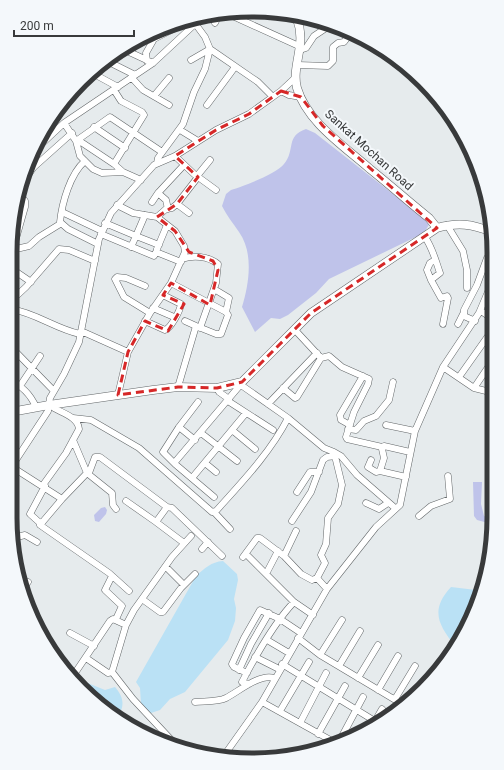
<svg xmlns="http://www.w3.org/2000/svg" width="504" height="770" font-family="Roboto,sans-serif">
  <style>
    .green { fill: #bae1f5 }
    .water { fill: #bfc3ea }
    .lines { fill: none; stroke-linecap: round; stroke-linejoin: round }
    .minor-casing { stroke: #636769; stroke-width: 7 }
    .major-casing { stroke: #636769; stroke-width: 9 }
    .minor { stroke: #fff; stroke-width: 6 }
    .major { stroke: #fff; stroke-width: 8 }
    .marked { fill: none; stroke: #d62828; stroke-width: 3; stroke-dasharray: 8 5; stroke-linejoin: round }
    .labels { text-anchor: middle; stroke-width: 4; stroke-linejoin: round; paint-order: stroke }
    .street-label { font-size: 12px; fill: #383a3b; stroke: #f4f8fb }
    .rim { fill: none; stroke: #383a3b; stroke-width: 5 }
  </style>
  <rect width="100%" height="100%" fill="#e6ebed"/>
  <path class="green" d="M223 561 237 574 238 580 234 599 236 608 235 621 228 640 185 692 170 699 160 710 151 713 141 704 140 688 136 682 196 576C205 568 211 562 223 561Z
    M482 583 469 625 455 646C438 624 430 610 451 587L476 590Z
    M80 677 85 682 105 690 115 687C123 696 126 706 117 717L105 710 75 678Z"/>
  <path class="water" d="M306 129 315 133 430 223 424 233 329 279 316 293 288 315 280 319 271 318 255 332 242 307C249 284 254 253 239 232 233 223 227 216 222 206L226 194 231 190C244 186 276 174 284 164 296 150 285 136 306 129Z
    M473 482H482L481 504 484 516 492 519V524L477 520 474 516Z
    M105 507 107 510 106 514 99 522 95 521 94 515 101 508Z"/>
  <g class="lines">
    <g class="minor-casing">
      <path id="minor" d="M226 13 301 47
        M316 21 325 28
        M215 23 219 15
        M144 36 154 39 179 26
        M125 50 153 63
        M300 50 306 48 314 36 332 24
        M131 53 135 42
        M191 60 210 49 205 37 194 22
        M147 61 146 53 154 39
        M109 62 135 75
        M298 65 328 66 333 61V47L338 43 344 42 350 34
        M94 74 118 87
        M132 78 143 90 169 105
        M114 90 121 101 142 112 144 115 114 164
        M281 91 296 77
        M154 96 169 78
        M207 105 235 67
        M64 123 76 141 80 156 93 169 102 173 123 172 141 180
        M94 127 125 148
        M180 130 198 141
        M78 140 114 164 123 172
        M76 141 110 117 162 152
        M33 152 64 123 153 63 195 24
        M175 156 194 174 216 190
        M85 161C70 174 62 203 60 222L68 229 98 244
        M157 163 158 158 183 124 194 92 205 69 210 49 258 82 272 96
        M197 176 210 160
        M25 179 34 167 72 133
        M152 202 158 193
        M177 204 189 213
        M117 205 133 213 157 217 166 209 172 208 177 204 198 177
        M168 209 166 200 158 193 184 165
        M62 212 102 231
        M145 215 136 236 159 245
        M105 223 136 236 131 247
        M447 225 463 251 467 270V288
        M488 230 493 248
        M101 234 154 256 156 252 181 262
        M425 237C433 249 435 259 440 273L431 280 441 298 447 296 448 298 443 324
        M13 249 25 207V201L20 194
        M157 249 167 225
        M12 250 29 246 39 237 60 224
        M182 259C193 255 208 256 218 264L216 283 200 328
        M12 269 31 282
        M431 280 427 270 430 263 435 260
        M171 283 226 312 228 315 221 334H216L196 326
        M145 286 126 278 117 277 115 279 124 297 150 313
        M214 289 229 298 226 312
        M12 300 26 287 59 249 69 250 95 261
        M153 308 174 317
        M11 309C36 313 56 329 80 334
        M481 311 493 319
        M145 321 165 330C171 328 180 311 181 304L163 295
        M475 321 464 316V310L477 285 487 258 489 256H493
        M458 324 463 314
        M81 331 128 352 150 313 171 283 185 252 184 246 175 231 157 217
        M11 347 54 391
        M321 358 329 356 342 367 369 379 368 384 354 412 346 437 347 439 382 447
        M443 367 474 388 486 391 493 398
        M459 377 493 329
        M11 382C23 386 31 396 36 407
        M241 385 288 418 324 448 334 452 342 485 338 504 328 518 326 544 321 555 325 563 317 578 327 589
        M20 386 40 356
        M178 387 196 326 185 321
        M217 388 219 392 229 399
        M283 388 295 398 297 397 321 358 295 330
        M474 388 493 360
        M118 395 128 352
        M228 401 273 430
        M268 404 317 353
        M73 418 91 420 139 448 212 512 216 511C242 482 270 453 288 418
        M350 425 341 420 340 415 363 376
        M386 425 415 431
        M179 427 195 440
        M348 429 356 430 364 421 376 416 389 400 393 382
        M232 430 255 449
        M201 433 237 461
        M73 440 87 473
        M334 452 341 456 357 475 395 508
        M371 460 368 467 376 472 380 471 406 477
        M205 463 216 472
        M175 464 163 452 179 427 198 402
        M12 467 62 499 40 525 109 573 129 591
        M10 469 48 411 50 398 64 374 79 342 99 239 111 213 154 165 175 156 216 130 249 114 281 91 289 95 301 97
        M380 471 384 458 382 449 384 446 410 452
        M89 473 95 457H100L167 507 156 522 126 501
        M192 478 246 413
        M43 485 66 453 79 429C78 417 62 413 54 408
        M297 492 310 472H319
        M214 497 175 464V462L242 383
        M62 499 87 473 112 493 113 505 116 509
        M366 503 379 509 388 503
        M167 507 172 508 222 556
        M214 512 230 529
        M419 516 431 506 450 499 448 476
        M292 521 311 492 323 460 327 457 336 456
        M156 522 184 543
        M40 523 30 514 45 486
        M296 531 284 556 301 574 312 580 317 578
        M13 538 25 535 37 542
        M202 549 208 542
        M246 554 294 602 313 615
        M243 557 257 538H260L284 556
        M166 567 184 585
        M266 574 278 551
        M112 576 105 590 122 606 116 619
        M22 590 28 582
        M142 599 160 612H163L181 588 195 574
        M70 633 94 646
        M298 638 320 655 402 704
        M267 640 289 653
        M320 655 342 620
        M255 657 279 669
        M86 658 108 673 112 672 126 625 134 610 172 557 191 536
        M282 664 378 723
        M339 666 360 631
        M239 670 251 644 269 613
        M112 672 133 699 177 746
        M247 673 234 667 232 664 244 638 260 610 280 619 301 633
        M73 676 110 621 113 619 126 625
        M358 678 378 645
        M249 684 242 682C256 655 274 623 294 602
        M426 684 431 676
        M378 690 398 656
        M395 699 415 666
        M195 702C205 701 218 702 226 698 238 692 260 673 274 678
        M262 702 334 742
        M280 711 309 662
        M300 723 326 673
        M371 728 382 709
        M318 734 345 686
        M340 740 363 697
        M223 757 262 702 327 589 376 527 400 505 415 431 443 367 479 313 493 280"/>
    </g>
    <g class="major-casing">
      <path id="major" d="M297 19C307 45 291 66 297 88 307 122 344 146 370 169 390 185 409 202 429 218L437 228
        M11 412 49 405 153 390 178 387 217 388 242 382 311 313 437 228C458 222 472 224 492 232"/>
    </g>
    <use href="#minor" class="minor"/>
    <use href="#major" class="major"/>
  </g>
  <path class="marked" d="M281 91 301 97 323 126 437 228 311 313 242 382 217 388 178 387 118 395 128 352 145 321 168 331 184 304 163 295 171 283 210 305 218 270 213 261 189 252 175 231 157 217 177 204 198 177 175 156 216 130 249 114Z"/>
  <g class="labels">
    <g class="street-label">
      <text transform="translate(369 150) rotate(42)" y="4">Sankat Mochan Road</text>
    </g>
  </g>
  <path d="M0 0H504V770H0ZM252 17H252A235 235 0 0 1 487 252V518A235 235 0 0 1 252 753H252A235 235 0 0 1 17 518V252A235 235 0 0 1 252 17Z" fill="#f4f8fb" fill-rule="evenodd"/>
  <path class="rim" d="M252 17H252A235 235 0 0 1 487 252V518A235 235 0 0 1 252 753H252A235 235 0 0 1 17 518V252A235 235 0 0 1 252 17Z"/>
  <path d="M14 30v6h120v-6" fill="none" stroke="#383a3b" stroke-width="2"/>
  <text x="20" y="30" font-size="12" fill="#383a3b" stroke="#f4f8fb" stroke-width="3" paint-order="stroke">200 m</text>
</svg>
